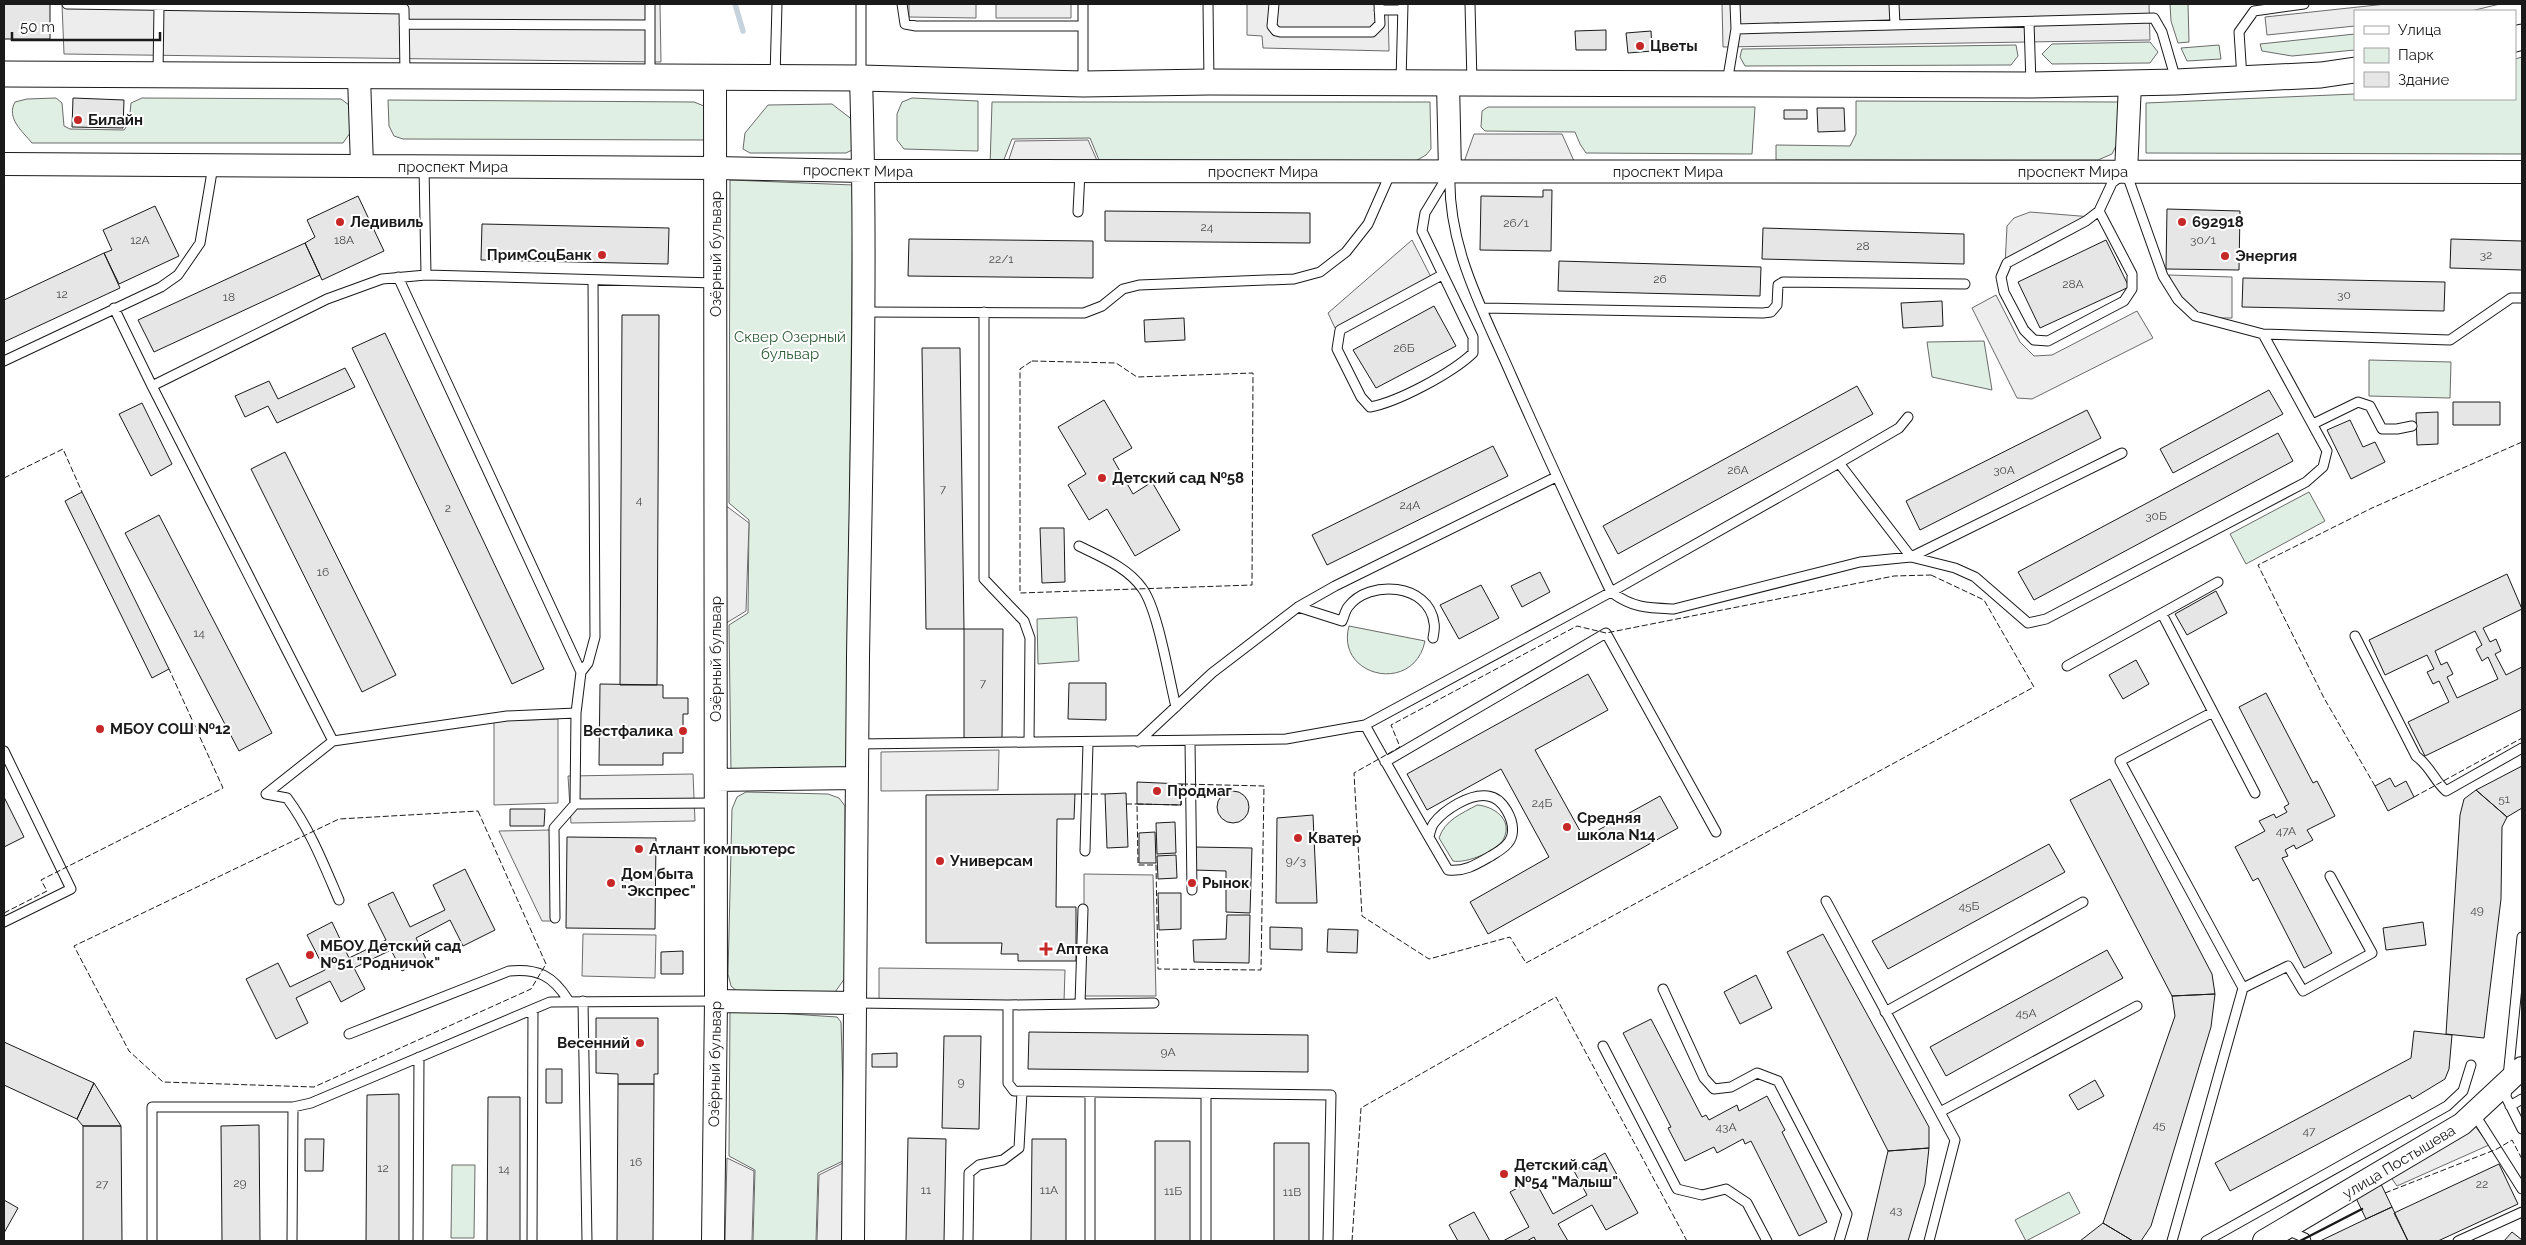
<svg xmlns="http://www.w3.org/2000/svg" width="2526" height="1245" font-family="Raleway,sans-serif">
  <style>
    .green { fill: #e0efe3; stroke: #6a6a6a }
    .parking { fill: #ededed; stroke: #6a6a6a }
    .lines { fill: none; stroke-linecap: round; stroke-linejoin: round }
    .stream { stroke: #c6d2dc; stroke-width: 5.5 }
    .building { fill: #e6e6e6; stroke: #1a1a1a; fill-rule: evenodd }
    .service-casing { stroke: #1a1a1a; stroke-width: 11 }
    .tertiary-casing { stroke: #1a1a1a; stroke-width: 24 }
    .secondary-casing { stroke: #1a1a1a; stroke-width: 27 }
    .service { stroke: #fff; stroke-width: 9 }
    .tertiary { stroke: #fff; stroke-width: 22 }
    .secondary { stroke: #fff; stroke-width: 25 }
    .fence { stroke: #1a1a1a; stroke-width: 1; stroke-dasharray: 6 2.5; stroke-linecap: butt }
    .wall { stroke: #1a1a1a; stroke-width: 2.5 }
    .poi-dot { fill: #c62828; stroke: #fff; stroke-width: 2 }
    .labels { text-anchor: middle; stroke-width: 4; stroke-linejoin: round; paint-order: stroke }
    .number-label { font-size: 12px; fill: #4d4d4d }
    .poi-label { font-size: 15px; font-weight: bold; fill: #1a1a1a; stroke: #fff; text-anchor: start }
    .street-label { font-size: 15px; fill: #1a1a1a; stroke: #fff }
    .park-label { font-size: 15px; fill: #2b5a34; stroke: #fff }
  </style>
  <rect width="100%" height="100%" fill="#fff"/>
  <path class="green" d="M2170 4H2188L2189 42 2178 43 2171 21Z
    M2355 34V50L2292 56 2262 51 2260 44Z
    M2150 42 2158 52 2150 63 2052 64 2042 54 2052 44Z
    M2016 45 2018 56 2011 65 1745 66 1740 57 1742 49Z
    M2219 45 2221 59 2187 61 2181 48Z
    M2522 57V154L2146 153V103L2355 94V99H2515V59Z
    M56 98 62 103 64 126 70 129 124 130 129 123 131 103 142 98 341 99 349 105 350 133 343 143H32C22 131 6 118 15 102L27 99Z
    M912 98 978 101V151L904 149 897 140V114L902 102Z
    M388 100 694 102 704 106 705 140 403 139 394 136 389 126Z
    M1856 101 2120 102 2118 142 2112 154 2098 160H1776V145L1850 146 1856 134Z
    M992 102H1430L1431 149 1426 155 1414 162 1101 165 1090 138 1012 139 1001 167H990Z
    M832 104 854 121 856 148 846 153H750L743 149 745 133 768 105Z
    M1488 107H1755L1752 154 1586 153 1580 144 1575 132 1485 131 1481 127 1482 111Z
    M730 180 853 185 847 768 731 772 729 625 748 613 749 520 729 503Z
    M1984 341 1992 390 1932 377 1927 342Z
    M2369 360 2451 362 2450 398 2369 396Z
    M2309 492 2325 521 2246 564 2230 534Z
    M1077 617 1079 661 1038 664 1037 619Z
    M1349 626 1425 641C1414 695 1335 677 1349 626Z
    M746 792 828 794 839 798 845 806V978L835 992 739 993 731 986 728 974 732 809 737 797Z
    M1477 805C1493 806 1513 819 1504 838 1499 851 1465 864 1453 861L1439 838C1445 820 1461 814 1477 805Z
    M730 1010 837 1017 841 1022 845 1160 818 1173 816 1241H753L755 1170 729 1156Z
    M452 1165H475L474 1238H451Z
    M2069 1192 2080 1213 2026 1241 2015 1220Z"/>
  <path class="parking" d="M62 4H660L661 62 64 54Z
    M909 4H976V18L909 17Z
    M996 4H1071V18H996Z
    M1247 4H1388L1389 51 1263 48 1262 36 1247 35Z
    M1722 4H2149L2150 40 1723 47Z
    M2386 4H2500L2471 11H2355V26L2267 35 2265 17Z
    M1474 134H1562L1574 161 1464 162Z
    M1088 140 1099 165H1007L1015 141Z
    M2030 212 2092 217 2005 265 2007 226 2014 218Z
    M1412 240 1431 277 1335 328 1328 313Z
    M2169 275 2232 277V318H2195L2177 298Z
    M1996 295 2020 342 2034 356 2052 355 2137 311 2153 338 2032 399 2017 398 1972 308Z
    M721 502 749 523 746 611 723 625Z
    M558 719V803L494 805V721Z
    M999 750 998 790 881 791V752Z
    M693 774 695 821 571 823 568 776Z
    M551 830V921H542L499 831Z
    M1084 874 1153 875 1156 996H1084Z
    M583 934 656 935 655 978 582 976Z
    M879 968 1065 970 1064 1002 879 1001Z
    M2475 1126 2489 1145 2397 1186 2388 1173Z
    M727 1158 754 1171 752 1241H725Z
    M845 1162 844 1241H817L819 1175Z"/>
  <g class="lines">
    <path class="stream" d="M735 4 743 31"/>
  </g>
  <path class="building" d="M4 4H50V39H4Z
    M1606 30V50H1576L1575 31Z
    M1651 31 1652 51 1628 53 1626 33Z
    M73 98 124 100 123 128 72 127Z
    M1817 108H1844L1845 131 1818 132Z
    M1784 110H1807V119H1784Z
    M1543 190H1552L1551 251 1480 250 1481 196 1543 197Z
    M358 196 384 251 322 280 305 243 315 237 307 220Z
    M155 206 179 256 119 284 104 253 112 250 103 230Z
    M2167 209 2240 211 2239 270 2166 269Z
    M1105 211 1310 213V243L1105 241Z
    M482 224 669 228 668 264 481 260Z
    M1763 228 1964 234V264L1762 259Z
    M909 239 1093 241V278L908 276Z
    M2451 239 2522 241V270L2450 268Z
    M2106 240 2129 287 2040 328 2018 282Z
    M305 243 320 275 154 352 138 320Z
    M104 253 120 288 4 342V300Z
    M1559 261 1761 267 1760 296 1558 291Z
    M2243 278 2445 282 2444 311 2242 307Z
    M1942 301 1943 326 1903 328 1901 303Z
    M1434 306 1456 346 1376 388 1353 350Z
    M622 315H659L657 685H620Z
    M1184 318 1185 340 1145 342 1144 320Z
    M385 333 544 669 512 684 352 348Z
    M922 348H960L964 629H926Z
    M345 368 355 387 277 423 268 406 245 417 235 396 269 381 278 399Z
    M1857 386 1873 414 1618 554 1603 526Z
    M2269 390 2283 414 2173 473 2160 449Z
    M1104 400 1132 448 1113 459 1133 494 1152 482 1180 530 1135 556 1107 509 1089 520 1068 485 1086 474 1058 427Z
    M2453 402H2500V425H2453Z
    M142 403 172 464 151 476 119 414Z
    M2087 410 2101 438 1920 530 1906 501Z
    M2438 412V444L2417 445 2416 413Z
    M2350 420 2363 447 2375 442 2385 462 2351 479 2327 430Z
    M2278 433 2293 461 2034 600 2018 572Z
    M1493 446 1508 476 1327 565 1312 535Z
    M285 452 396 675 362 692 251 469Z
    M82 492 169 669 152 678 65 501Z
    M159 515 272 733 239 751 125 533Z
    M1040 528H1064L1065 582 1042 583Z
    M1540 572 1550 592 1522 607 1511 586Z
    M2507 574 2522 609 2483 628 2490 642 2496 639 2501 651 2495 654 2506 675 2522 667V709L2425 756 2408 722 2449 702 2439 681 2433 684 2427 672 2434 669 2427 655 2385 675 2369 640ZM2475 631 2482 645 2476 649 2482 661 2488 657 2498 679 2457 698 2447 677 2453 674 2447 662 2441 665 2435 651Z
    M1481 585 1499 618 1459 639 1440 605Z
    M2216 591 2227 613 2187 635 2175 614Z
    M964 629H1003L1002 739 964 738Z
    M2136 660 2149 684 2123 699 2109 675Z
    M1588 674 1608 710 1535 750 1584 838 1660 796 1678 828 1488 934 1470 902 1549 857 1501 769 1427 810 1407 774Z
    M1069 683H1106V720L1068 719Z
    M600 684 663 685V698H688V714H683V753H663V765H599Z
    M2266 693 2313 783 2317 781 2335 816 2307 830 2313 840 2296 849 2294 845 2285 850 2288 856 2282 858 2332 953 2304 968 2258 878 2253 881 2235 847 2265 831 2259 821 2274 814 2276 818 2287 812 2284 807 2289 804 2239 707Z
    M2522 766V808L2507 817 2476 790Z
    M2390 778 2395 787 2406 781 2414 797 2388 811 2375 786Z
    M2110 779 2212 974 2215 994 2172 996 2070 800Z
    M1137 782 1182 784 1181 805 1137 804Z
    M2476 790 2507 817 2502 827 2501 899 2484 1038 2446 1034 2460 815 2464 799Z
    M1217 807a16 16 0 1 1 32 0a16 16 0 1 1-32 0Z
    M1126 793 1128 847 1107 848 1105 794Z
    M1075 794 1074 819H1057L1056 907H1076V961H1018V954H1001L1002 943H926V795Z
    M4 797 24 837 4 847Z
    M510 809H545L544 826H510Z
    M1313 815 1317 903H1276L1277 818Z
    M1175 822 1176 853 1157 854 1156 823Z
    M1155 832 1156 863H1139V833Z
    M567 837 656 838 655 929 566 928Z
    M2049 844 2065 872 1888 969 1872 941Z
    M1195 847 1252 848 1250 913 1226 912V871L1194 870Z
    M1176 855 1177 878 1158 879 1157 856Z
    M465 869 495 930 463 946 450 920 416 938 426 959 402 971 391 950 354 968 365 989 341 1002 330 981 296 998 308 1023 276 1039 246 979 278 963 290 987 325 970 307 935 332 922 349 958 386 940 368 904 393 892 410 927 445 910 433 885Z
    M1158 893H1181V929L1159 930Z
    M1227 915H1250L1249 963 1194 962 1193 940 1226 939Z
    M2423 922 2426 945 2386 950 2383 928Z
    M1270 927 1302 928V950L1270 949Z
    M1328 929 1358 930 1357 953 1327 952Z
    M1823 934 1929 1127V1148L1888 1151 1787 952Z
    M2107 950 2123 978 1946 1076 1930 1047Z
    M683 951V974H661V952Z
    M1756 975 1772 1008 1740 1024 1724 992Z
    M2215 994 2211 1027 2151 1226 2141 1241H2133L2103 1223 2175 1016 2172 996Z
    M596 1018H658V1074H654V1084H618V1074L596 1073Z
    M1651 1019 1702 1117 1706 1115 1709 1120 1737 1105 1739 1111 1767 1096 1785 1130 1782 1132 1827 1222 1799 1236 1751 1141 1745 1144 1743 1139 1717 1153 1714 1147 1685 1161 1668 1128 1671 1127 1623 1033Z
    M2414 1031 2452 1035 2449 1069 2445 1079 2412 1099 2410 1095 2230 1191 2215 1163 2411 1058Z
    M1029 1032 1308 1035V1072L1028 1069Z
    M944 1036H981L979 1129 942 1128Z
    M4 1042 94 1083 77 1119 4 1085Z
    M897 1053V1067H872V1054Z
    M546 1069H562V1103H546Z
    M2095 1080 2104 1096 2078 1110 2069 1095Z
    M94 1083 121 1126H83L77 1119Z
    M618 1084H654L653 1241H617Z
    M399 1094V1241H366L367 1095Z
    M488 1097H520V1241H487Z
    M259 1125 260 1241H222L221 1126Z
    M83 1126H121L122 1241H83Z
    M908 1138 946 1139 944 1241H906Z
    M305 1139H324L323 1171H305Z
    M1032 1139H1066V1241H1031Z
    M1155 1141H1190V1241H1155Z
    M1274 1143H1309V1241H1274Z
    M1929 1148 1925 1184 1908 1241H1867L1888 1151Z
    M1605 1153 1638 1213 1606 1230 1592 1205 1558 1224 1568 1241H1536L1534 1237 1527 1241H1503L1529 1227 1510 1192 1534 1179 1553 1214 1587 1195 1574 1171Z
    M2499 1164 2518 1204 2438 1241H2408L2394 1213Z
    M2381 1184 2392 1207 2366 1219 2355 1196Z
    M4 1200 18 1208 4 1233Z
    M2392 1207 2408 1241H2320L2366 1219Z
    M1474 1212 1490 1241H1458L1449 1225Z
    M2103 1223 2133 1241H2080Z
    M2512 1232 2522 1240V1241H2504Z"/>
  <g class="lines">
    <g class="service-casing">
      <path id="service" d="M67 4 404 9 405 74
        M650 4V74
        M902 4 905 24 916 26H1082
        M1083 4V81
        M1208 4 1209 82
        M1274 4 1272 26 1276 31 1280 32H1372L1380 24 1379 4
        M1470 4 1472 82
        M1894 4 1895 25
        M1379 10H1403
        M2029 22 2031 84
        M404 24 650 25
        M1736 29 2154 18 2162 32 2176 80
        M158 73 159 6
        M775 77 777 4
        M861 77V4
        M2242 78 2239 32 2254 11 2304 4
        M1401 81 1403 4
        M1727 83 1736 29 1735 4
        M424 167 426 275
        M1450 172C1447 247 1483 310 1512 377 1544 449 1577 521 1611 592 1633 608 1647 608 1674 609L1860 562 1911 557 1955 568 1975 577 2028 623 2046 619 2306 482 2323 467 2327 451 2263 334
        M2099 211 2132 274V289L2124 301 2048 341 2034 340 2024 330 2004 292 2001 277 2007 263 2086 221 2099 211 2112 183 2126 172 2163 276 2178 300 2195 316 2263 334 2450 340 2511 298H2522
        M1078 212 1080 172
        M1442 275 1340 330 1337 349 1361 397 1370 407C1398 402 1452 373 1473 353V337L1422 231 1425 213 1450 172
        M398 277 581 672 576 713 575 804 715 803
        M114 308 152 386 333 741
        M1482 308 1763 313 1771 312 1777 305 1778 285 1783 282 1965 284
        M865 312 1084 313 1102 306 1123 289 1139 285 1294 279 1320 272 1346 252 1368 224 1391 172
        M984 312V579L1024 621 1030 638 1029 742
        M4 361 161 287 178 275 200 243 213 166
        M152 386 327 299 382 279 426 275 715 283
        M2313 424 2358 402 2370 406 2382 429H2397L2412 426
        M1839 463 1911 557 2122 453
        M1079 546C1101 557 1127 567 1142 588 1158 609 1169 679 1176 707
        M1298 607 1342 621C1344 617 1345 611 1348 607 1369 579 1429 583 1434 623 1435 627 1434 633 1433 638
        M2162 614 2213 712
        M2355 636 2416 756C2430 766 2434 780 2446 791L2522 748
        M2067 666 2218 582
        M581 672 588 663 595 637 593 280
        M1365 725C1392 774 1420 822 1448 870 1465 872 1477 864 1491 856 1499 851 1510 845 1512 835 1515 820 1503 798 1488 796 1470 793 1444 810 1434 823 1431 827 1430 833 1429 837
        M1190 741 1192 890
        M1138 742 1212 673 1298 607 1335 586 1556 477
        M857 744 1286 739 1365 725 1611 592 1839 463 1899 428 1908 417
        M4 751 71 889 4 922
        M1385 762 1606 633 1716 832
        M266 794 333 741 507 716 576 713
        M266 794 287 798C310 829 324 865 339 900
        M1085 851 1088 743
        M1826 901 1955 1140 1929 1241
        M555 918 554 828 575 804
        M2522 937 2506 1097 2522 1129
        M2243 988 2288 966 2303 991 2372 953 2330 876
        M1663 989 1704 1078 1714 1089 1731 1087 1757 1073 1778 1081 1847 1214 1839 1241
        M583 1001 587 1241
        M856 1003 1008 1005V1083L1014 1091 1331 1095 1328 1241
        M1080 1004 1083 909
        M1008 1005 1154 1003
        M1885 1012 2083 902
        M349 1034 509 971C538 968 553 976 568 1000
        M1603 1046 1677 1189 1702 1195 1726 1189 1747 1203 1767 1241
        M2510 1106 2522 1099
        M1940 1112 2137 1006
        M2475 1115 2522 1189
        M2287 1230 2305 1238 2306 1241
        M152 1241V1107H293L311 1103 550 1002 716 1001
        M292 1241 293 1107
        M418 1241 419 1057
        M532 1241 533 1009
        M968 1241 969 1173 979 1165 1003 1160 1019 1148 1022 1092
        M1090 1241V1093
        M1206 1241V1094
        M2172 1241 2243 988 2120 761 2213 712 2255 793
        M2206 1241 2447 1106 2463 1091 2471 1065
        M2458 1241 2522 1212"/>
    </g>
    <g class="tertiary-casing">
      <path id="tertiary" d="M359 77 362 166
        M1448 83 1450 172
        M4 164 715 168 864 171 2522 172
        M2126 172 2130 84
        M716 780 856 778
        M716 1001 855 1003
        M713 1241 716 1001 715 78
        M853 1241C855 1046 855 851 858 657 861 464 867 271 861 78
        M2264 1241 2462 1124 2522 1068"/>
    </g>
    <g class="secondary-casing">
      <path id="secondary" d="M2515 39 2522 37
        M4 74 861 78 1083 84 1209 82 2031 85 2176 82 2321 75 2355 70"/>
    </g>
    <use href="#service" class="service"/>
    <use href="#tertiary" class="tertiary"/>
    <use href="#secondary" class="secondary"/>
    <path class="fence" d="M1032 361 1116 363 1137 377 1253 373 1252 585 1020 593V369Z
      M4 478 63 449 82 492
      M1931 575 1984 600 2034 687 1526 963 1510 937 1429 959 1362 916 1354 773 1400 747 1391 725 1577 626 1606 633 1894 576Z
      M1182 784 1264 786 1261 970 1158 969 1156 865H1138L1137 804 1181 805Z
      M2375 786 2324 698 2258 565 2372 508 2522 442
      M1075 794H1105
      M2414 797 2522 738
      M1126 804H1137
      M478 811 546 964 531 989 314 1087 163 1082 129 1051 74 946 339 819Z
      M4 913 47 891 41 880 223 788 169 669
      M2385 1193 2497 1149 2512 1140 2522 1159
      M1352 1241 1361 1108 1556 997 1687 1241"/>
    <path class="wall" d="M2300 1241 2362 1209"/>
  </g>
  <g class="poi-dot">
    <circle cx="1640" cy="46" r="5"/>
    <circle cx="78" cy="120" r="5"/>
    <circle cx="340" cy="222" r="5"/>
    <circle cx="2182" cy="222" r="5"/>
    <circle cx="602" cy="255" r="5"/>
    <circle cx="2225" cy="256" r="5"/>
    <circle cx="1102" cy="478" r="5"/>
    <circle cx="100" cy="729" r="5"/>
    <circle cx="683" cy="731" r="5"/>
    <circle cx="1157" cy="791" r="5"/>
    <circle cx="1567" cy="827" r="5"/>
    <circle cx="1298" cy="838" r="5"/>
    <circle cx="639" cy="849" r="5"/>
    <circle cx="940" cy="861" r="5"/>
    <circle cx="611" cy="883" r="5"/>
    <circle cx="1192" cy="883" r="5"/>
    <path d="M1043.5 941.5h5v5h5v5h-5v5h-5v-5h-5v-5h5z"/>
    <circle cx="310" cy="955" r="5"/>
    <circle cx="640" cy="1043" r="5"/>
    <circle cx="1504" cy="1174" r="5"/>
  </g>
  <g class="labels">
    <g class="number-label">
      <text x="1516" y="227">26/1</text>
      <text x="1207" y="231">24</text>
      <text x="140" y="244">12А</text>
      <text x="344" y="244">18А</text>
      <text x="2203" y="244">30/1</text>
      <text x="1863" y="250">28</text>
      <text x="2486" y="259">32</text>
      <text x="1001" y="263">22/1</text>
      <text x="1660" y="283">26</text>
      <text x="2073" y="288">28А</text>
      <text x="62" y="298">12</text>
      <text x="2344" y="299">30</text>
      <text x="229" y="301">18</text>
      <text x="1404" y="352">26Б</text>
      <text x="1738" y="474">26А</text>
      <text x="2004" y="474">30А</text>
      <text x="943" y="493">7</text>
      <text x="639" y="504">4</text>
      <text x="1410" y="509">24А</text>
      <text x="448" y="512">2</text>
      <text x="2156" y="520">30Б</text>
      <text x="323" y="576">16</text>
      <text x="199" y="637">14</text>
      <text x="983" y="687">7</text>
      <text x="2504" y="803">51</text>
      <text x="1542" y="807">24Б</text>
      <text x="2286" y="835">47А</text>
      <text x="1296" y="865">9/3</text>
      <text x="1969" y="910">45Б</text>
      <text x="2477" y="914">49</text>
      <text x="2026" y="1017">45А</text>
      <text x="1168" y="1056">9А</text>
      <text x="961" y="1086">9</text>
      <text x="2159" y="1129">45</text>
      <text x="1726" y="1131">43А</text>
      <text x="2309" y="1135">47</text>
      <text x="636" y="1166">16</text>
      <text x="383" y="1172">12</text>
      <text x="504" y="1173">14</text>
      <text x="240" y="1187">29</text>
      <text x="102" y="1188">27</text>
      <text x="2482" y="1188">22</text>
      <text x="926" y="1194">11</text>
      <text x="1049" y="1194">11А</text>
      <text x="1173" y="1195">11Б</text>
      <text x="1292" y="1196">11В</text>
      <text x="1896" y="1214">43</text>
    </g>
    <g class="poi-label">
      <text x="1650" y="51">Цветы</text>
      <text x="88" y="125">Билайн</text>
      <text x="350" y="227">Ледивиль</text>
      <text x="2192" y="227">692918</text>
      <text x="592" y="260" text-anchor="end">ПримСоцБанк</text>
      <text x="2235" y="261">Энергия</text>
      <text x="1112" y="483">Детский сад №58</text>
      <text x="110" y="734">МБОУ СОШ №12</text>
      <text x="673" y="736" text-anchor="end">Вестфалика</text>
      <text x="1167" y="796">Продмаг</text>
      <text x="1577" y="823">Средняя<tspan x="1577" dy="17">школа N14</tspan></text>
      <text x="1308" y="843">Кватер</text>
      <text x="649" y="854">Атлант компьютерс</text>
      <text x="950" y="866">Универсам</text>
      <text x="621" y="879">Дом быта<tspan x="621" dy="17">"Экспрес"</tspan></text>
      <text x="1202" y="888">Рынок</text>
      <text x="320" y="951">МБОУ Детский сад<tspan x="320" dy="17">№51 "Родничок"</tspan></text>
      <text x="1056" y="954">Аптека</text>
      <text x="630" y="1048" text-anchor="end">Весенний</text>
      <text x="1514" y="1170">Детский сад<tspan x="1514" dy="17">№54 "Малыш"</tspan></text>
    </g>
    <g class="street-label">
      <text x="453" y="172">проспект Мира</text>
      <text transform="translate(858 171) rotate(1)" y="5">проспект Мира</text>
      <text x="1263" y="177">проспект Мира</text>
      <text x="1668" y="177">проспект Мира</text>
      <text x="2073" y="177">проспект Мира</text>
      <text transform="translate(716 254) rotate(-90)" y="5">Озёрный бульвар</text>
      <text transform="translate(716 659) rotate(-90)" y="5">Озёрный бульвар</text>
      <text transform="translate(715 1064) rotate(-89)" y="5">Озёрный бульвар</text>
      <text transform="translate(2399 1162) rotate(-31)" y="5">улица Постышева</text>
    </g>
    <g class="park-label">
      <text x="790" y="342">Сквер Озерный<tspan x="790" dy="17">бульвар</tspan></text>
    </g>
  </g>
  <rect width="2526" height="1245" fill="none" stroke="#1a1a1a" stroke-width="10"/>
  <rect x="2354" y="10" width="162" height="90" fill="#ffffff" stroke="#a3a3a3"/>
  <rect x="2364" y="26" width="25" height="8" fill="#ffffff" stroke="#a3a3a3"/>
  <text x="2398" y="35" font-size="15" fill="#1a1a1a">Улица</text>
  <rect x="2364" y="48" width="25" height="15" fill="#e0efe3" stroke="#a3a3a3"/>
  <text x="2398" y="60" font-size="15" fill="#1a1a1a">Парк</text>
  <rect x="2364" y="72" width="25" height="15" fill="#e6e6e6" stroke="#a3a3a3"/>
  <text x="2398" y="85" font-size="15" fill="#1a1a1a">Здание</text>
  <path d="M12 32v8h148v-8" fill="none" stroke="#1a1a1a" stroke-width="2.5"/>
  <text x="20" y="32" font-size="15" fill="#1a1a1a" stroke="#ffffff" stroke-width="4" paint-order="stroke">50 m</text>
</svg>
